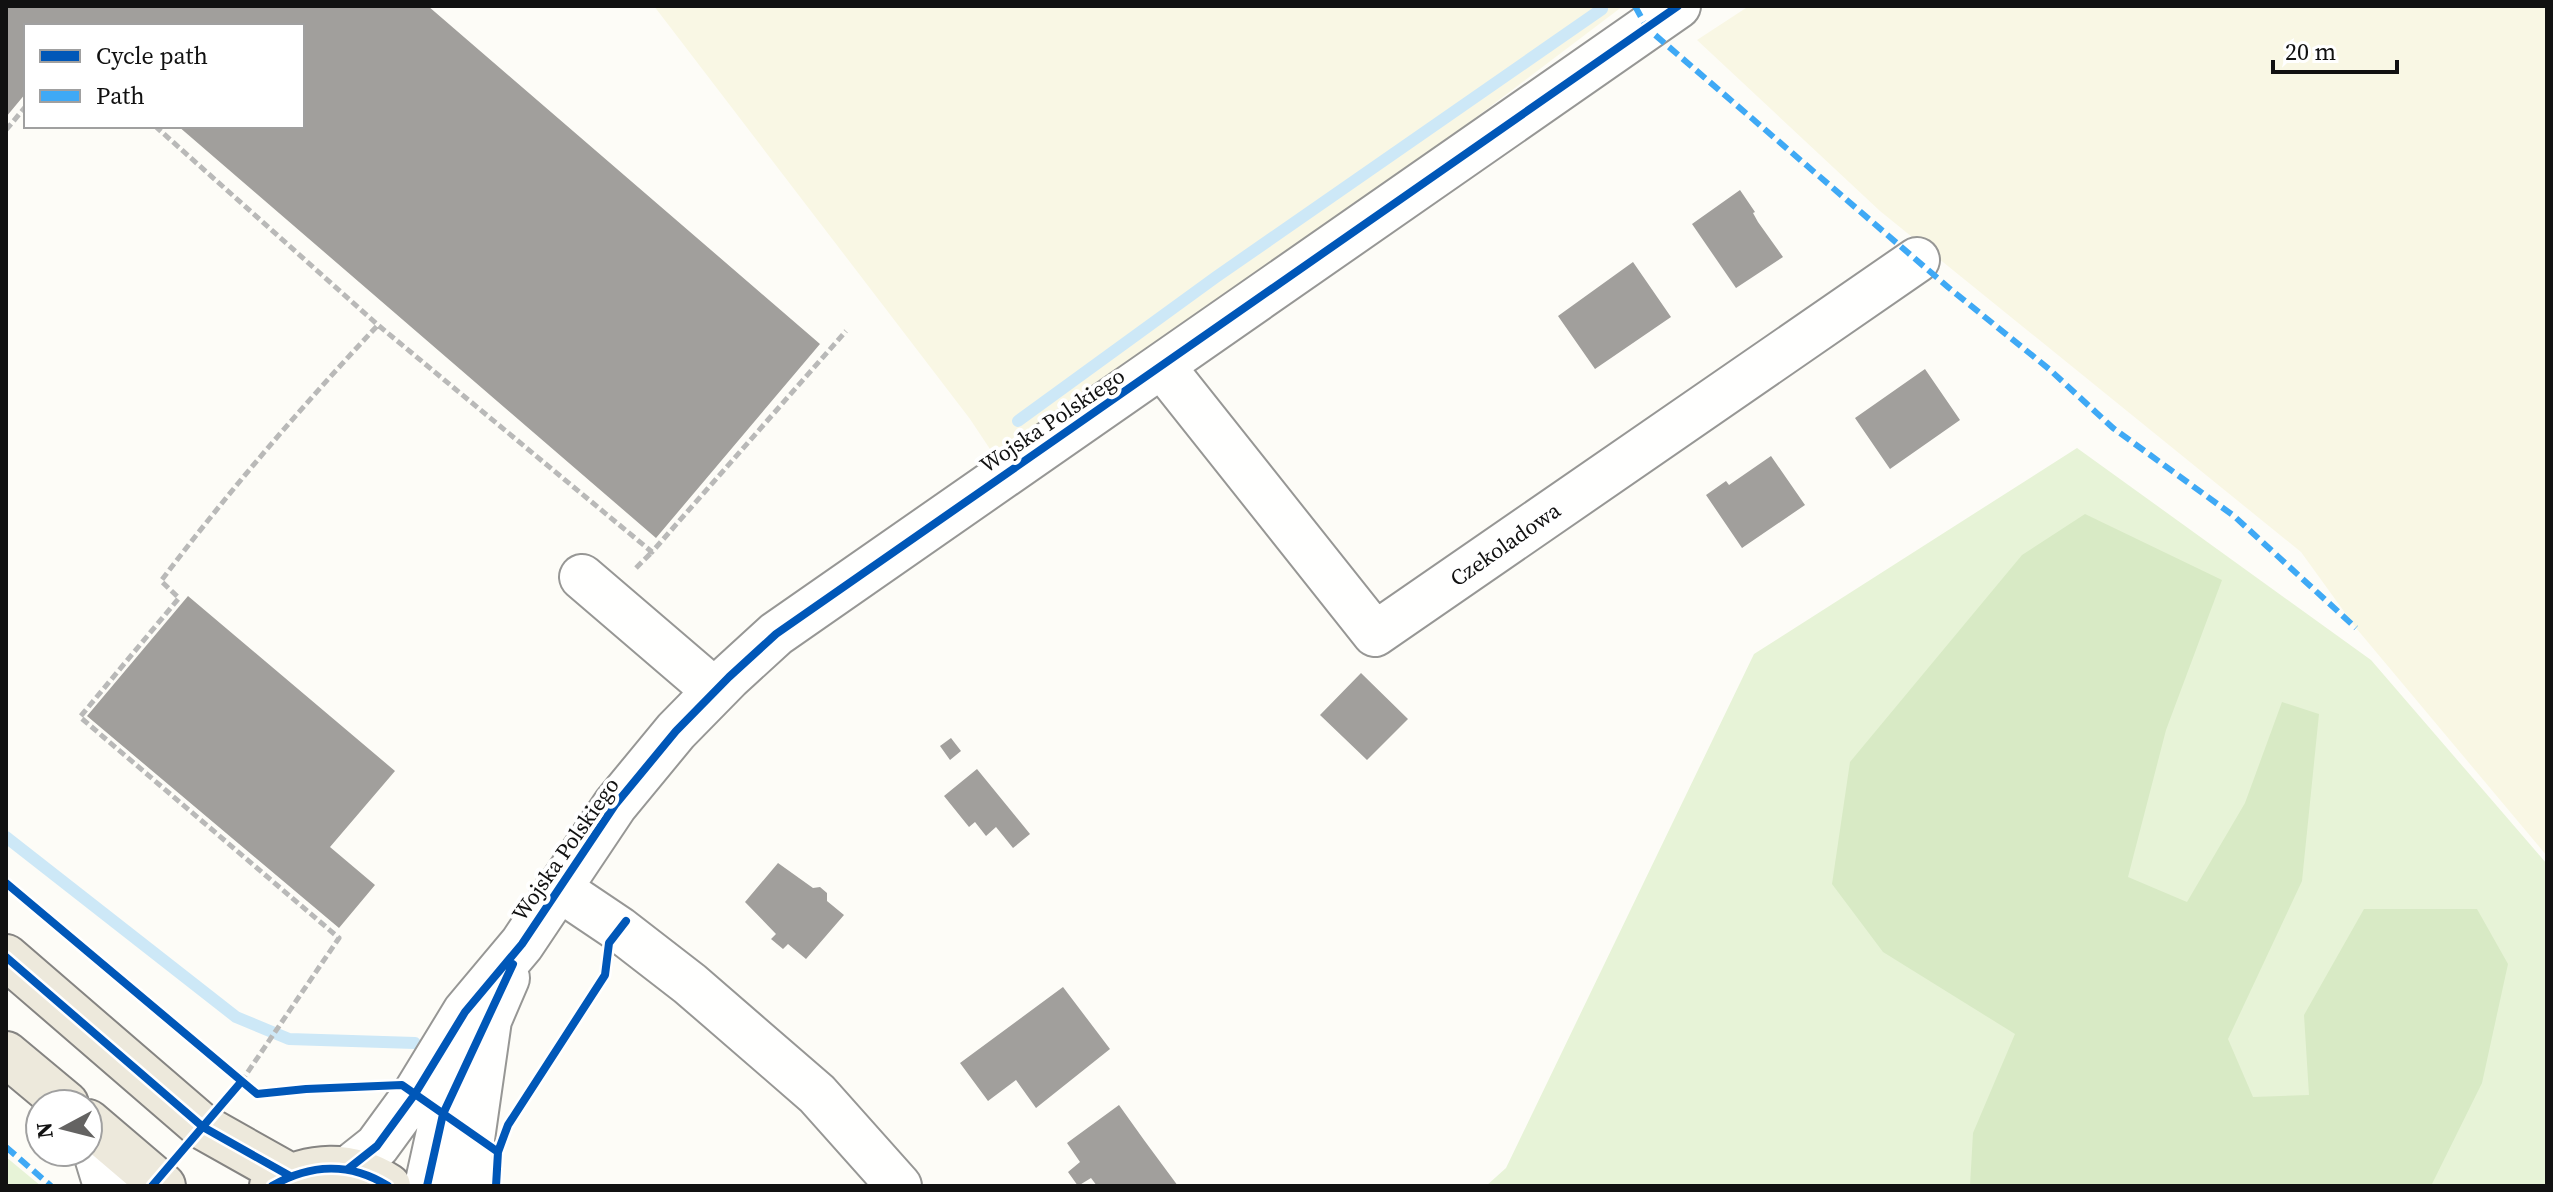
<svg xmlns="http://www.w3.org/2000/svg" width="2553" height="1192" font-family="'Source Serif 4',serif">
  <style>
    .farmland { fill: #f9f7e4 }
    .green { fill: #e7f3d7 }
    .forest { fill: #d8eac5 }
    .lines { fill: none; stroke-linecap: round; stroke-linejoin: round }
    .stream { stroke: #cde8f7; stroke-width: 12 }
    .building { fill: #a19f9c }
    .minor-casing { stroke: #979795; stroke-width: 48 }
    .major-casing { stroke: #858482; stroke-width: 48 }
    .path { stroke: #b9b9b8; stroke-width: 5; stroke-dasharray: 8 4; stroke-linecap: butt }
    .minor { stroke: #fffffe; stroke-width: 44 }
    .major { stroke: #ede9dc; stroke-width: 44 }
    .quiet { stroke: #3fa9f5; stroke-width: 6; stroke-dasharray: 12 6; stroke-linecap: butt }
    .cycleway-casing { stroke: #fff; stroke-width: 13 }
    .cycleway { stroke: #0057b8; stroke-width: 8 }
    .labels { text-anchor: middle; stroke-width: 8; stroke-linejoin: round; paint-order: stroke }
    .street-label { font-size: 22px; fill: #111; stroke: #fff }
  </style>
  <rect width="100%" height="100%" fill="#fdfcf7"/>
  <path class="farmland" d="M654 6H1623L1006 473 970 419Z
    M1749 6H2547V856L2356 628 2301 552 1880 211 1697 40Z"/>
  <path class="green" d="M2077 448 2371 660 2547 864V1186H1486L1506 1168 1754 654Z
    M6 1157 41 1186H6Z"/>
  <path class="forest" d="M2085 514 2222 580 2166 730 2128 877 2187 902 2245 803 2282 702 2319 714 2302 881 2228 1039 2253 1097 2309 1095 2304 1015 2364 909H2477L2508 964 2482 1083 2431 1186H1970L1973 1133 2015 1034 1883 952 1832 884 1850 762 2022 555Z"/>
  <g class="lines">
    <path class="stream" d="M1018 421 1216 277 1602 9
      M6 837 236 1017 289 1039 415 1043"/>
  </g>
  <path class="building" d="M6 6H428L820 344 656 538 178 126H302V26H26V93L6 117Z
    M1740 190 1755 212 1753 213 1758 222 1783 257 1736 288 1692 224Z
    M1633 262 1671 317 1595 369 1558 316Z
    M1925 369 1960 420 1890 469 1855 418Z
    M1771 456 1805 505 1742 548 1706 495 1726 481 1729 485Z
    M188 596 395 771 330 847 375 885 339 928 87 716Z
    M1361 673 1408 719 1367 760 1320 715Z
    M951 738 961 751 950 760 940 746Z
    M977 769 1030 834 1013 848 996 827 986 836 975 822 969 827 944 796Z
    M778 863 813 888 820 887 827 893V901L844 915 806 959 788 944 783 949 771 939 776 934 745 902Z
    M1063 987 1110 1049 1036 1108 1016 1080 988 1101 960 1063Z
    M1119 1105 1144 1140 1178 1186H1097L1091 1178 1078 1186 1068 1172 1080 1162 1067 1143Z"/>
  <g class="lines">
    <g class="minor-casing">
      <path id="minor" d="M1162 366 1375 634 1917 260
        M582 577 715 691
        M558 888 619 929 690 984 817 1094 899 1186
        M88 1127 106 1186
        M348 1169 377 1146 415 1094 465 1012 522 944 615 805 676 731 729 677 776 634 1678 6
        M427 1186 443 1114 471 1057
        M470 1186 469 1160 489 1020 507 978"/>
    </g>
    <g class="major-casing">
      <path id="major" d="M6 957 203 1127 290 1176
        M6 1054 66 1104
        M88 1122 163 1186
        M272 1186C310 1164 350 1162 388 1186"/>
    </g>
    <path class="path" d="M155 126 378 325 652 552 846 331
      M6 130 26 106
      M636 568 652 552
      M241 1082 339 938 80 717 179 598 161 581C228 492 302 406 378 325"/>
    <use href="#minor" class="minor"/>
    <use href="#major" class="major"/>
    <path class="quiet" d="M1635 6 1647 28 1949 288 2049 369 2113 428 2234 516 2356 628
      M6 1147 51 1186"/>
    <g class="cycleway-casing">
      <path id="cycleway" d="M6 883 257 1094 306 1089 402 1085 498 1152
        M6 957 203 1127 290 1176
        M348 1169 377 1146 415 1094 465 1012 522 944 615 805 676 731 729 677 776 634 1678 6
        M152 1186 241 1082
        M272 1186C310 1164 350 1162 388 1186
        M427 1186 443 1114 513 964
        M496 1186 498 1152 508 1125 605 975 609 943 626 921"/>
    </g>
    <use href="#cycleway" class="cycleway"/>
  </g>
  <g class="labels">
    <g class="street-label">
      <text transform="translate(1052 420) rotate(-34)" y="8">Wojska Polskiego</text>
      <text transform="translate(1505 544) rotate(-35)" y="8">Czekoladowa</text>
      <text transform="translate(565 849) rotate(-55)" y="8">Wojska Polskiego</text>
    </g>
  </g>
  <rect width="2553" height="1192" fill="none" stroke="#111111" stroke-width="16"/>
  <rect x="24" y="24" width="280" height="104" fill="#ffffff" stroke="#a0a0a0" stroke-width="2"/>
  <rect x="40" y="50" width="40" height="12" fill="#0057b8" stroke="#a0a0a0" stroke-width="2"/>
  <text x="96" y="64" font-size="24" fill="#111111">Cycle path</text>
  <rect x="40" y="90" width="40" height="12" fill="#3fa9f5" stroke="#a0a0a0" stroke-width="2"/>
  <text x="96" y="104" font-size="24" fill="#111111">Path</text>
  <g transform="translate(64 1128) rotate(263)"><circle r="38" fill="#ffffff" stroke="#a0a0a0" stroke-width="2"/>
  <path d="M0-6L14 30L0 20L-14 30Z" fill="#646362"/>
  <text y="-12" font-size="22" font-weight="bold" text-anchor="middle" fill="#111111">N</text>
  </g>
  <path d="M2273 60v12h124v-12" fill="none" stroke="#111111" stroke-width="4"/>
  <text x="2285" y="60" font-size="24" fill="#111111" stroke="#ffffff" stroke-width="6" paint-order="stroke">20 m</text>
</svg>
